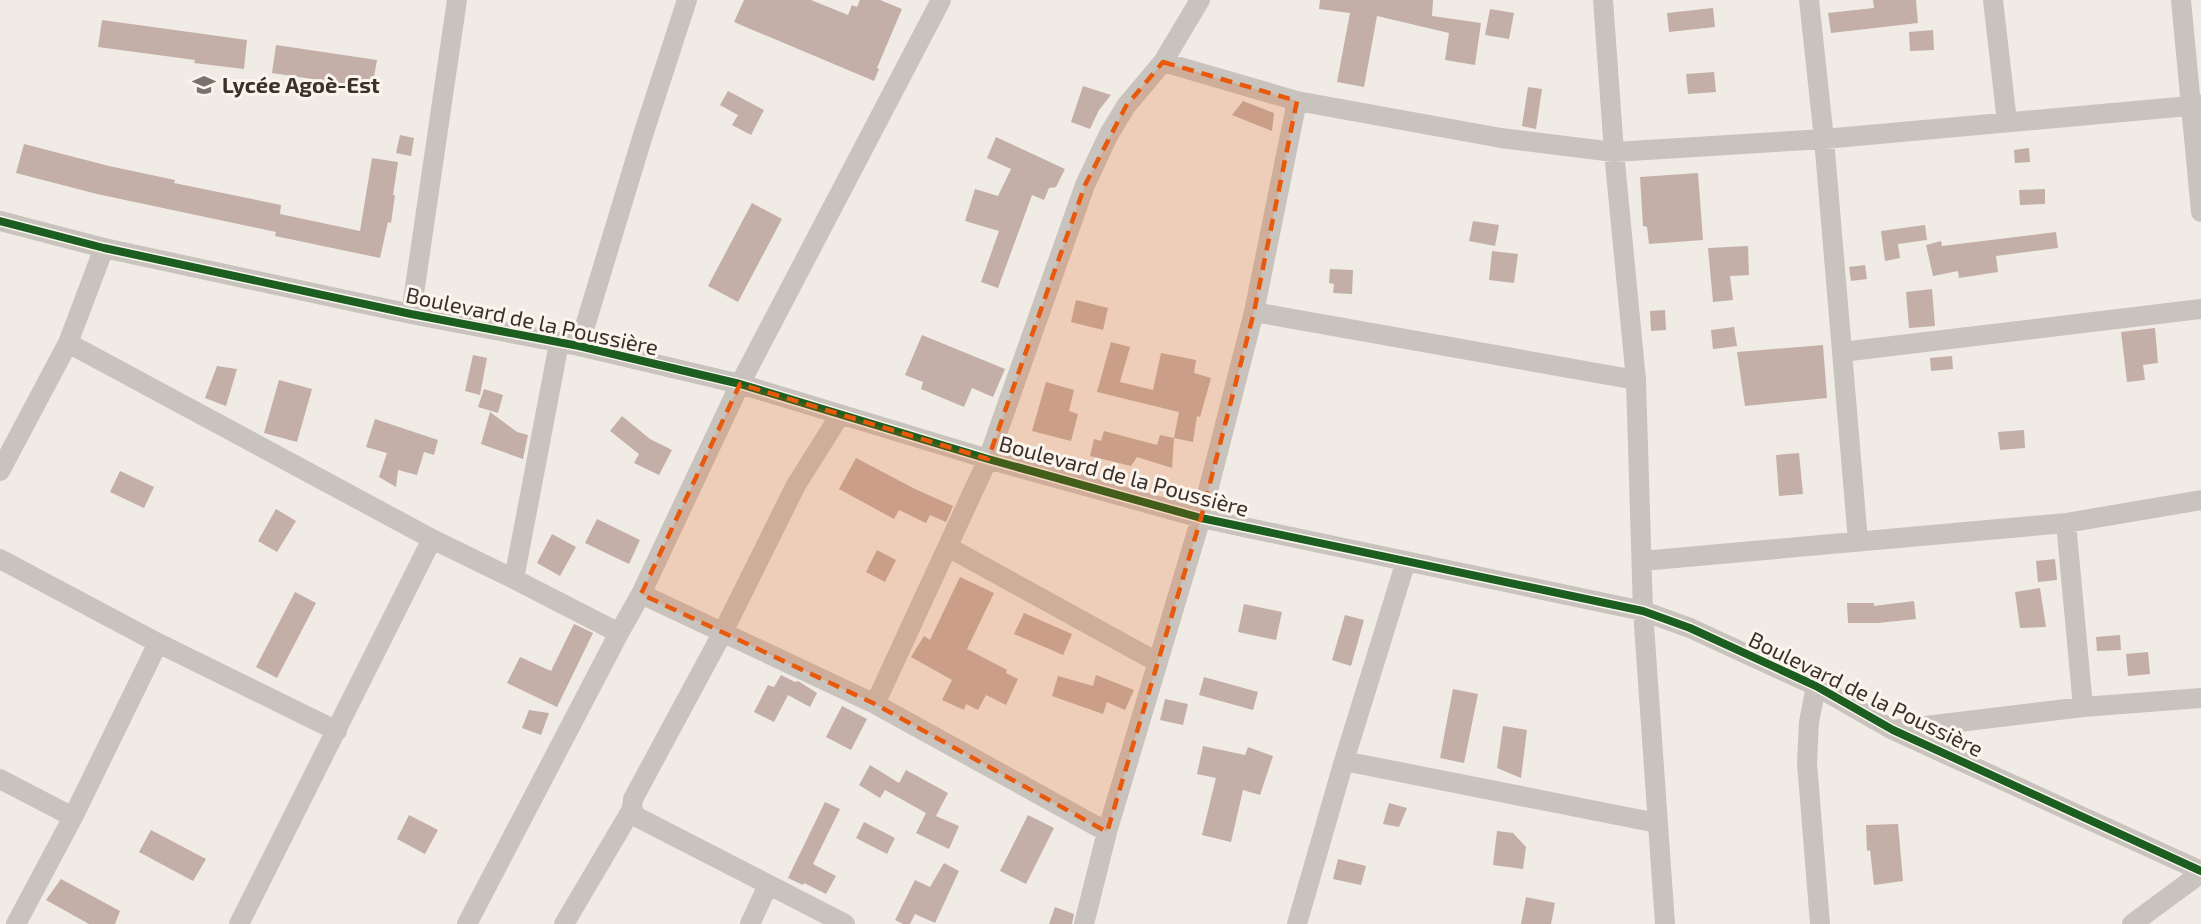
<svg xmlns="http://www.w3.org/2000/svg" width="2201" height="924" font-family="'Exo 2',sans-serif">
  <style>
    .building { fill: #c3afa7 }
    .lines { fill: none; stroke-linecap: round; stroke-linejoin: round }
    .minor { stroke: #c9c3be; stroke-width: 20 }
    .cycleway-casing { stroke: #fbf5ee; stroke-width: 11 }
    .cycleway { stroke: #1b5e20; stroke-width: 8 }
    .marked { fill: #e8590c; fill-opacity: 0.2; stroke: #e8590c; stroke-width: 4.5; stroke-dasharray: 12 8; stroke-linejoin: round }
    .labels { text-anchor: middle; stroke-width: 6; stroke-linejoin: round; paint-order: stroke }
    .poi-label { font-size: 22px; font-weight: bold; fill: #3b302b; stroke: #fbf5ee; text-anchor: start }
    .street-label { font-size: 22px; fill: #3b302b; stroke: #fbf5ee }
  </style>
  <rect width="100%" height="100%" fill="#f0ebe5"/>
  <path class="building" d="M744 0H811L848 15 852 5 857 7 860 0H880L902 9 877 68 879 69 874 81 734 22Z
    M1320 0H1433L1432 16 1481 23 1475 65 1445 60 1449 33 1377 16 1364 87 1337 82 1350 13 1319 9Z
    M1873 0H1916L1918 23 1831 33 1828 13 1874 8Z
    M1713 8 1715 27 1669 32 1667 13Z
    M1490 9 1514 13 1509 39 1485 35Z
    M102 20 247 40 244 69 194 63 195 60 98 47Z
    M1933 30 1934 50 1910 51 1909 32Z
    M276 45 377 60 372 88 272 73Z
    M1714 72 1716 92 1688 94 1686 74Z
    M1083 86 1111 95 1099 110 1090 129 1071 122Z
    M1528 87 1542 89 1536 129 1522 126Z
    M728 91 764 110 751 135 732 125 738 115 720 105Z
    M1243 101 1274 113 1272 131 1232 115Z
    M400 135 414 138 411 156 396 153Z
    M996 137 1065 169 1056 187 1049 188 1044 200 1032 195 998 288 981 282 999 231 965 221 975 189 998 196 1011 169 987 158Z
    M24 144 109 166 175 180 174 183 281 205 280 214 360 231 372 158 398 162 393 195H395L391 223 388 222 380 258 275 236 276 232 97 194 16 173Z
    M2029 148 2030 162 2015 163 2014 150Z
    M1698 173 1703 240 1649 244 1647 227 1643 226 1640 177Z
    M2045 189V204L2020 205 2019 190Z
    M752 203 782 219 738 302 708 286Z
    M1473 221 1499 225 1495 246 1469 241Z
    M1925 225 1927 240 1898 244 1900 258 1885 261 1881 231Z
    M2056 232 2058 248 1996 256 1998 272 1959 278 1958 271 1933 276 1926 245 1941 241 1942 246Z
    M1748 246 1749 275 1730 276 1733 300 1713 302 1708 248Z
    M1492 251 1518 254 1514 283 1489 280Z
    M1865 265 1867 279 1851 281 1849 267Z
    M1330 269 1353 270 1352 294 1333 293 1334 284 1329 283Z
    M1932 289 1935 326 1909 328 1906 292Z
    M1076 300 1108 308 1103 330 1071 322Z
    M1665 310 1666 330 1651 331 1650 311Z
    M1734 327 1737 346 1713 349 1711 330Z
    M2155 328 2158 363 2143 365 2145 380 2127 382 2121 332Z
    M922 335 1005 369 993 397 972 388 964 407 921 389 923 382 905 375Z
    M1111 342 1130 347 1120 382 1153 390 1161 353 1196 360 1194 373 1211 378 1200 417 1197 416 1193 442 1174 438 1179 412 1097 392Z
    M1823 345 1827 398 1745 406 1737 352Z
    M473 355 487 358 480 395 465 391Z
    M1952 356 1953 369 1931 371 1930 358Z
    M217 366 237 369 226 406 205 398Z
    M279 380 312 389 297 442 264 433Z
    M1046 382 1074 390 1069 411 1078 414 1071 441 1032 431Z
    M484 389 503 395 498 413 478 407Z
    M490 412 517 432 528 435 523 459 481 444Z
    M622 416 650 439 672 450 659 475 634 463 639 454 610 431Z
    M375 419 438 440 434 455 424 452 417 475 398 470 396 487 379 477 387 453 366 447Z
    M2024 430 2025 448 2000 450 1998 432Z
    M1104 431 1157 445 1160 435 1174 438 1172 468 1137 457 1131 466 1090 456 1094 439 1101 441Z
    M1799 453 1803 494 1779 496 1776 455Z
    M856 458 915 489 953 506 946 522 930 515 926 523 899 510 894 519 839 489Z
    M120 471 154 487 144 508 110 492Z
    M276 509 296 521 277 552 258 541Z
    M597 519 640 540 629 564 585 543Z
    M552 534 576 547 560 576 537 563Z
    M877 550 896 560 885 582 866 572Z
    M2055 559 2057 580 2038 582 2036 561Z
    M960 577 994 593 967 649 1007 670 1006 673 1018 679 1006 705 986 695 978 710 966 704 964 710 942 700 952 680 911 657 924 636 930 640Z
    M2040 588 2046 627 2020 628 2015 592Z
    M295 592 316 603 277 678 256 667Z
    M1914 601 1916 619 1878 623H1848L1847 603H1874V606Z
    M1244 604 1282 612 1276 640 1238 632Z
    M1024 613 1072 634 1063 655 1014 634Z
    M1345 615 1364 620 1351 666 1332 660Z
    M574 624 593 633 557 707 507 683 520 657 551 671Z
    M2120 635 2121 650 2097 651 2096 637Z
    M2148 652 2150 674 2128 676 2126 654Z
    M781 675 795 682 798 681 817 693 810 707 788 695 774 722 754 712 768 685 774 687Z
    M1096 675 1134 690 1125 710 1107 702 1103 714 1052 696 1058 676 1093 686Z
    M1204 677 1258 692 1253 710 1199 695Z
    M1453 689 1478 694 1464 763 1440 758Z
    M1165 699 1188 704 1183 725 1160 720Z
    M842 706 867 719 851 750 826 737Z
    M529 710 549 713 541 735 522 728Z
    M1503 726 1527 730 1521 778 1497 768Z
    M1203 746 1245 755 1248 747 1273 756 1260 795 1243 790 1231 842 1202 835 1216 778 1197 774Z
    M870 765 899 783 906 770 948 793 936 816 959 826 949 849 916 833 926 813 885 790 880 798 859 785Z
    M825 802 840 809 813 864 836 876 826 894 804 883 803 885 788 878Z
    M1389 803 1407 808 1399 827 1383 824Z
    M409 815 438 830 425 854 397 839Z
    M1028 815 1054 828 1026 884 1000 871Z
    M864 822 895 838 887 854 856 838Z
    M1898 824 1903 881 1874 885 1870 850 1867 851 1866 825Z
    M151 830 206 859 193 881 139 852Z
    M1497 831 1513 833 1526 847 1523 869 1493 865Z
    M1338 859 1366 866 1361 885 1333 879Z
    M944 863 959 871 935 923 915 914 910 924H903L895 920 915 880 930 887Z
    M61 879 120 911 115 924H89L46 900Z
    M1526 897 1555 903 1551 924H1521Z
    M1055 907 1074 914 1072 924H1049Z"/>
  <g class="lines">
    <path class="minor" d="M1603 0 1614 152 1636 380 1643 611 1665 924
      M1809 0 1824 139 1858 541
      M1993 0 2007 122
      M2181 0 2201 212
      M1163 62 1297 101 1501 138 1614 152 1824 139 2201 105
      M0 221 104 248 411 314 579 346 740 384 988 459 1201 518 1643 611 1690 628 1816 686 1893 730 2201 871
      M104 248 68 343 432 539 514 579 619 633
      M1254 312 1636 380
      M411 314 457 0
      M579 346 643 135 687 0
      M1842 352 2201 309
      M0 471 68 343
      M2066 523 2083 707
      M948 547 1157 662
      M0 559 158 643 337 731
      M1642 561 2066 523 2201 500
      M514 579 559 343
      M641 594 875 704 1107 832
      M1816 686 1809 722 1807 763 1820 924
      M875 704 988 459 1085 185 1109 134 1126 106 1163 62 1200 0
      M1893 730 2083 707 2201 698
      M1344 761 1657 823
      M0 779 73 817
      M632 809 637 817 845 924
      M16 924 73 817 158 643
      M239 924 432 539
      M467 924 619 633 641 594 740 384 941 0
      M564 924 632 809 633 799 723 632 796 485 840 415
      M750 924 768 885
      M1084 924 1107 832 1201 518 1254 312 1297 101
      M1297 924 1344 761 1406 561
      M2132 924 2201 873"/>
    <g class="cycleway-casing">
      <path id="cycleway" d="M0 221 104 248 411 314 579 346 740 384 988 459 1201 518 1643 611 1690 628 1816 686 1893 730 2201 871"/>
    </g>
    <use href="#cycleway" class="cycleway"/>
  </g>
  <path class="marked" d="M1163 62 1297 101 1254 312 1201 518 1107 832 875 704 641 594 740 384 988 459 1085 185 1126 106Z"/>
  <defs>
    <g id="school-bare" transform="scale(1.8)"><path d="M0-5L7-2L0 1L-7-2ZM-4 1L0 2.5L4 1V4Q0 6-4 4Z" fill="#7a716c" stroke="#fbf5ee" stroke-width="2.5" paint-order="stroke"/></g>
  </defs>
  <g fill-rule="evenodd">
    <use href="#school-bare" x="204" y="85"/>
  </g>
  <g class="labels">
    <g class="poi-label">
      <text x="222" y="93">Lycée Agoè-Est</text>
    </g>
    <g class="street-label">
      <text transform="translate(532 321) rotate(12)" y="8">Boulevard de la Poussière</text>
      <text transform="translate(1124 476) rotate(15)" y="8">Boulevard de la Poussière</text>
      <text transform="translate(1866 694) rotate(26)" y="8">Boulevard de la Poussière</text>
    </g>
  </g>
</svg>
